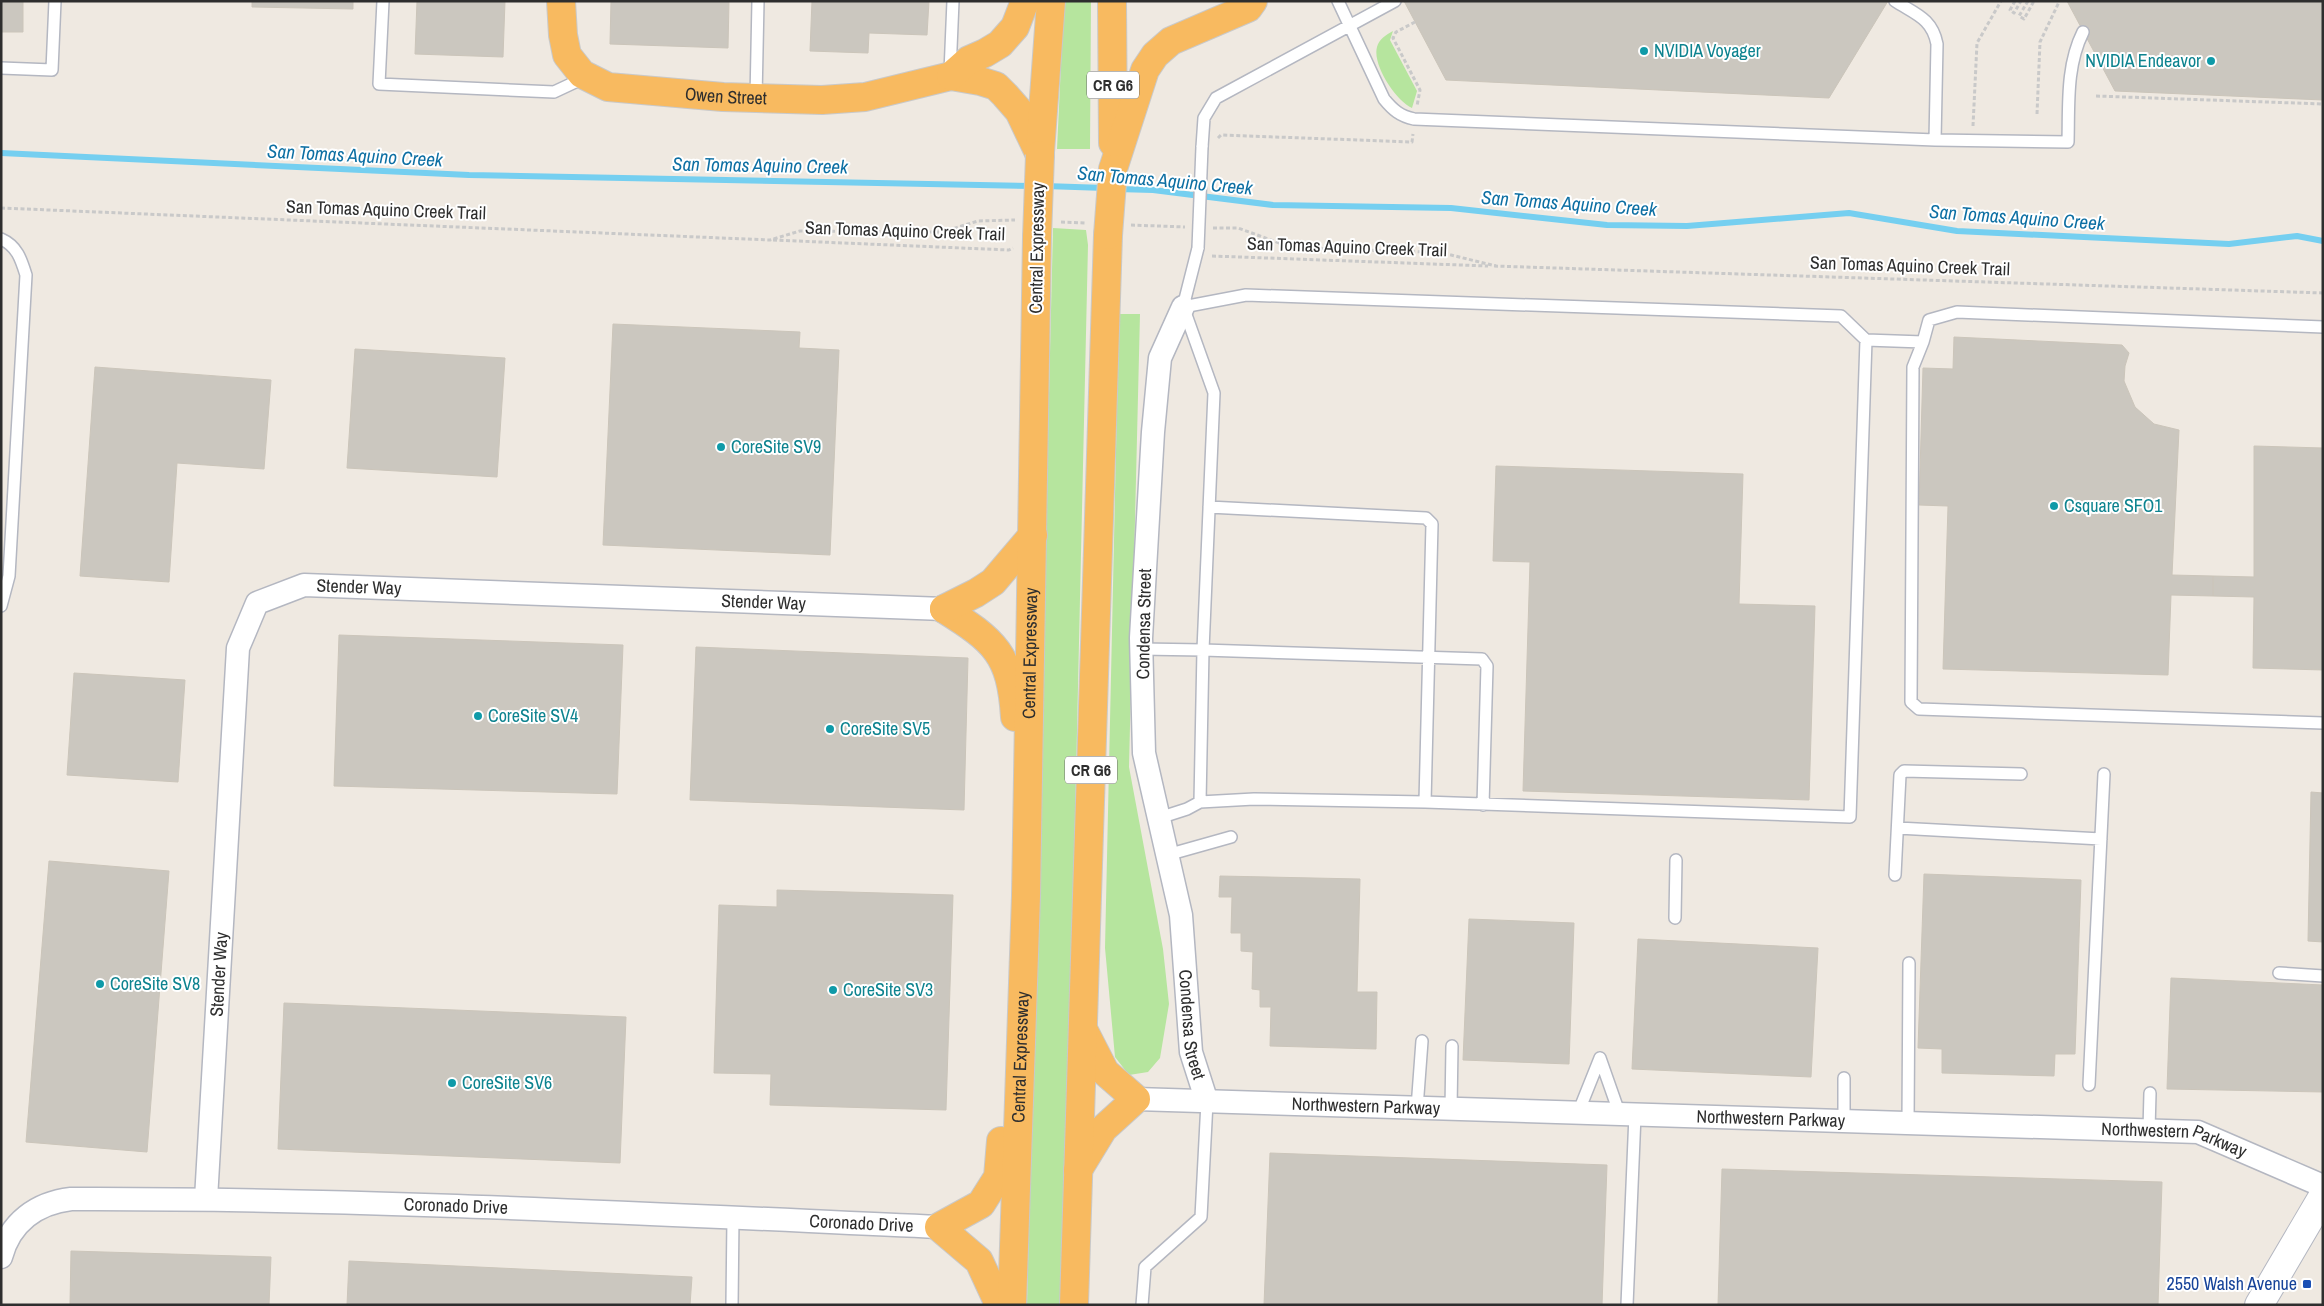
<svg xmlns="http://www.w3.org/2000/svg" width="2324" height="1306" font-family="'Archivo Narrow',sans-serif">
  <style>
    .green { fill: #b6e59e }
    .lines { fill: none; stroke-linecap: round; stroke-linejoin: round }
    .stream { stroke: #75cff0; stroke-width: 6 }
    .building { fill: #cbc7bf; stroke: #cbc5ba }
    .service-casing { stroke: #b4b7c1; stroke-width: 14 }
    .minor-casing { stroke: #b4b7c1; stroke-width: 25 }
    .secondary-casing { stroke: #b4b7c1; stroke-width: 30 }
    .trunk-casing { stroke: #c9c9c9; stroke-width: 30 }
    .path { stroke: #c9c9c9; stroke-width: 3; stroke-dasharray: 4 2.5; stroke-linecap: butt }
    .service { stroke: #fff; stroke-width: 11 }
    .minor { stroke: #fff; stroke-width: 22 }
    .secondary { stroke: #fff; stroke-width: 28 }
    .trunk { stroke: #f8ba60; stroke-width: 28 }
    .service-bridge-casing { stroke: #b4b7c1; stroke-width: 14; stroke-linecap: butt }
    .trunk-bridge-casing { stroke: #c9c9c9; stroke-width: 30; stroke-linecap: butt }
    .service-bridge { stroke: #fff; stroke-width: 11 }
    .trunk-bridge { stroke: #f8ba60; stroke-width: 28 }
    .culture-dot { fill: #0f9aa8; stroke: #fff; stroke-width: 2 }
    .transit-dot { fill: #1a4fb4; stroke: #fff; stroke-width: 2 }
    .labels { text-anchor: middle; stroke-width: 4; stroke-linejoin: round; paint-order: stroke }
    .shield { fill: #fff; stroke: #6d6d6d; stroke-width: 1 }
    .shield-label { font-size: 16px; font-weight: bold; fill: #2e2e2e }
    .culture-label { font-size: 18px; fill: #0d838f; stroke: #fff; text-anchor: start }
    .street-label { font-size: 18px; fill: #2e2e2e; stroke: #fff }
    .transit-label { font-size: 18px; fill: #164399; stroke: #fff; text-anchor: end }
    .water-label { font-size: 19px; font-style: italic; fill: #0d6fa3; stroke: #fff }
  </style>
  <rect width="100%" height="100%" fill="#efe9e1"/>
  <path class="green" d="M1064 1H1091L1090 149H1057Z
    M1393 31 1390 40 1417 91 1412 108C1396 101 1372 65 1377 47 1379 39 1386 35 1393 31Z
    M1053 228 1086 230 1088 245 1064 1305H1027Z
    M1119 314H1140L1129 767 1163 949 1169 1004 1160 1058 1148 1072 1129 1075 1115 1057 1105 948Z"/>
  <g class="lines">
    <path class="stream" d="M1 153 469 175 1032 186
      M1045 186 1105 188
      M1117 189 1153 190 1273 205 1451 208 1607 225 1687 226 1849 213 1957 231 2229 244 2297 236 2323 241"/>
  </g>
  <path class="building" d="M1 1H23V32H1Z
    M252 1H353V9L252 7Z
    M417 1H505L503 57 415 54Z
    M611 1H729L728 48 610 44Z
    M812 1H929L927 35 869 33 868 53 810 51Z
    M1404 1H1888L1829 98 1446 80Z
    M2067 1H2323V100L2115 91Z
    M613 324 800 332 799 348 839 350 830 555 603 545Z
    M1954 337 2122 345 2129 353 2125 366 2124 381 2135 407 2154 424 2179 430 2172 575 2213 576V596L2171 595 2168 675 1943 669 1948 506 1919 505 1923 368 1953 369Z
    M355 349 505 358 497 477 347 468Z
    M95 367 271 380 264 469 177 463 169 582 80 576Z
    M2254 446 2323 448V670L2253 668 2254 597 2213 596V576L2254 577Z
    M1496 466 1743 474 1739 604 1815 606 1809 800 1523 791 1530 562 1493 561Z
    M339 635 623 645 617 794 334 786Z
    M696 647 968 658 964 810 690 800Z
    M74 673 185 680 178 782 67 775Z
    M2311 792 2323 793V942L2308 941Z
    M49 861 169 871 147 1152 26 1142Z
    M1924 874 2081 880 2075 1054H2055L2054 1076 1942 1073V1049L1918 1048Z
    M1220 876 1360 879 1357 992H1377L1376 1049 1270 1046 1271 1007H1260V990L1252 989 1253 952 1241 951V933H1231L1232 897H1219Z
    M777 890 953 895 946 1110 770 1105 771 1074 714 1073 719 905 777 907Z
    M1469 919 1574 923 1569 1064 1463 1060Z
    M1638 939 1818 948 1811 1077 1632 1069Z
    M2171 978 2323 985V1092L2167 1089Z
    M284 1003 626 1017 620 1163 278 1149Z
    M1270 1153 1607 1165 1602 1305H1264Z
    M1722 1169 2162 1182 2158 1305H1718Z
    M71 1251 271 1257 269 1305H70Z
    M349 1261 692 1277 690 1305H347Z"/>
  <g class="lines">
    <g class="service-casing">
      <path id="service" d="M383 1 379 84 554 92 586 77
        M1338 1 1384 99C1393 110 1400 116 1414 119L1935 140 2068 142C2069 105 2066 66 2083 32
        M1895 1C1915 14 1932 18 1937 44L1935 140
        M1 68 52 70 55 1
        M950 72 953 1
        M756 98 758 1
        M1202 147 1204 118 1216 98 1395 1
        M1 239C17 246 21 259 26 275L9 576 1 606
        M1183 307 1246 295 1841 316 1866 340 1923 342 1929 320 1957 312 2323 327
        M1183 307 1198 248
        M1184 309 1214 393 1203 650 1482 659 1487 666 1483 805
        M1923 342 1913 367 1911 702 1919 709 2323 723
        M1209 507 1426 518 1432 524 1425 802
        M1141 649 1203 650 1200 802
        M1159 818 1187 809 1200 802 1254 799 1425 802 1850 817 1866 340
        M1898 828 2101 839
        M1167 855 1231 837
        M1895 875 1900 775 1904 771 2021 774
        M1675 918 1676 860
        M2279 973 2323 976
        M1600 1058 1620 1115
        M2089 1085 2104 774
        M1417 1108 1422 1041
        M1451 1109 1452 1046
        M1578 1113 1600 1058
        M1844 1121V1078
        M1908 1123 1909 963
        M2149 1130 2150 1093
        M732 1305 733 1218
        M1142 1305 1145 1267 1201 1217 1207 1102
        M1627 1305 1635 1115"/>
    </g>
    <g class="minor-casing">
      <g id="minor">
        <path id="s1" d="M1183 307 1160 358 1153 432 1141 638 1144 753 1181 915 1191 1052 1207 1102"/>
        <path id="s2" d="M1136 1099 2198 1132 2323 1186"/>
        <path id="s3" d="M206 1199 238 648 257 603 304 585 944 609"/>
        <path id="s4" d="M1 1257C10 1222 37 1203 71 1199 361 1198 650 1214 939 1227"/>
      </g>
    </g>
    <g class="secondary-casing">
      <path id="secondary" d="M2259 1305 2323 1196"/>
    </g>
    <g class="trunk-casing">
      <g id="trunk">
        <path id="s5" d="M561 1 563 35 567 55 582 74 608 87 723 97 822 100 865 97 951 76 980 81 996 86 1005 95 1019 111 1040 155"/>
        <path d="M1112 1 1113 143"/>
        <path d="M951 76 969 60 985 53 1000 44 1015 27 1025 1"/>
        <path d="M1040 152 1051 1"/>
        <path d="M1113 169 1145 70 1155 55 1171 41 1248 8 1253 1"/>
        <path d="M944 609C995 641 1011 654 1015 717"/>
        <path d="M944 609 976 593 993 582 1033 535"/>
        <path d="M1078 1170 1103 1129 1136 1099 1105 1072 1083 1029"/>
        <path d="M997 1305V1300L979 1261 939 1227 981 1204 998 1177 1001 1141"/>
        <path id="s6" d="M1012 1305 1026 896 1037 237"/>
        <path d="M1074 1305 1108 235"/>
      </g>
    </g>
    <path class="path" d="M2015 1 2010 10 2014 13 2021 1
      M2028 1 2019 16 2024 19 2034 1
      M1415 22 1396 32 1393 38 1420 90 1417 106
      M2096 96 2323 104
      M2037 114 2040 42 2059 2
      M1973 126 1977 43 2001 1
      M1218 138 1221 135 1412 142 1413 134
      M1 208 770 240 800 231 942 232 978 221 1015 220
      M1061 222 1087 223
      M1131 225 1185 227
      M1213 228H1238L1282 244 1300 248 1427 252 1451 255 1496 266
      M773 240 1009 250 1013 248
      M1212 256 1488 266
      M1494 266 2323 293"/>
    <use href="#service" class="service"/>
    <use href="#minor" class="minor"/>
    <use href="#secondary" class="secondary"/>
    <use href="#trunk" class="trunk"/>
    <g class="service-bridge-casing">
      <path id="service-bridge" d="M1198 248 1202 147"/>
    </g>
    <g class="trunk-bridge-casing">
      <path id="trunk-bridge" d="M1108 235 1113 169
        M1037 237 1040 155"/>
    </g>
    <use href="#service-bridge" class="service-bridge"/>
    <use href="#trunk-bridge" class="trunk-bridge"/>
  </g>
  <g class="culture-dot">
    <circle cx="1644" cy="51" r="5"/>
    <circle cx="2211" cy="61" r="5"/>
    <circle cx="721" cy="447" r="5"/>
    <circle cx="2054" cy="506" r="5"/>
    <circle cx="478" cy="716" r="5"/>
    <circle cx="830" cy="729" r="5"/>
    <circle cx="100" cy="984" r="5"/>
    <circle cx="833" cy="990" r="5"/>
    <circle cx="452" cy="1083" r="5"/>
  </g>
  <rect class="transit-dot" x="2302" y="1279" width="10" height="10" rx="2.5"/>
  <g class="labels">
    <g class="shield">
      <rect x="1087" y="71.5" width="52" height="27" rx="4"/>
      <rect x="1065" y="756.5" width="52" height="27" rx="4"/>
    </g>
    <g class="shield-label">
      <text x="1113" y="91">CR G6</text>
      <text x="1091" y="776">CR G6</text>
    </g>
    <g class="culture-label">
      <text x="1654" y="57">NVIDIA Voyager</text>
      <text x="2201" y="67" text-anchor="end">NVIDIA Endeavor</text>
      <text x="731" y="453">CoreSite SV9</text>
      <text x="2064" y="512">Csquare SFO1</text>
      <text x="488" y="722">CoreSite SV4</text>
      <text x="840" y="735">CoreSite SV5</text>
      <text x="110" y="990">CoreSite SV8</text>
      <text x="843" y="996">CoreSite SV3</text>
      <text x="462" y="1089">CoreSite SV6</text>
    </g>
    <g class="street-label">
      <text dy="6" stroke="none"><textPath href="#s5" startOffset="226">Owen Street</textPath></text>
      <text transform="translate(386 210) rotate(2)" y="6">San Tomas Aquino Creek Trail</text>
      <text transform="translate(905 231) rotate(2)" y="6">San Tomas Aquino Creek Trail</text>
      <text transform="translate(1347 247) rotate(2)" y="6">San Tomas Aquino Creek Trail</text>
      <text transform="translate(1037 248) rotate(-89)" y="6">Central Expressway</text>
      <text transform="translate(1910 266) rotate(2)" y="6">San Tomas Aquino Creek Trail</text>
      <text dy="6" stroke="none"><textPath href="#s3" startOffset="706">Stender Way</textPath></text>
      <text dy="6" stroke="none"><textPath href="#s3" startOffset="1111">Stender Way</textPath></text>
      <text transform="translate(1144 624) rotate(-89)" y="6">Condensa Street</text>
      <text dy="6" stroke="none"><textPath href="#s6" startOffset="652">Central Expressway</textPath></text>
      <text dy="6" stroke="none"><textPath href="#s3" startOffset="225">Stender Way</textPath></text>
      <text dy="6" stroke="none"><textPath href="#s1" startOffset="728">Condensa Street</textPath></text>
      <text dy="6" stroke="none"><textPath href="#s6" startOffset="248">Central Expressway</textPath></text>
      <text dy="6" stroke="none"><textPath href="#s2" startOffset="230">Northwestern Parkway</textPath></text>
      <text dy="6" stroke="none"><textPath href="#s2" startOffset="635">Northwestern Parkway</textPath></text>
      <text dy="6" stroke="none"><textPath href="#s2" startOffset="1040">Northwestern Parkway</textPath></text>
      <text dy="6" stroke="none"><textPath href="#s4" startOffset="482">Coronado Drive</textPath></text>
      <text dy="6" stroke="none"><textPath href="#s4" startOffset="888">Coronado Drive</textPath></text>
    </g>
    <g class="transit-label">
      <text x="2297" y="1290">2550 Walsh Avenue</text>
    </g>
    <g class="water-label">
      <text transform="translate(355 155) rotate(3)" y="7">San Tomas Aquino Creek</text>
      <text transform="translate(760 165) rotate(1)" y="7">San Tomas Aquino Creek</text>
      <text transform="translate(1165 180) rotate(5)" y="7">San Tomas Aquino Creek</text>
      <text transform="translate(1569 203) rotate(4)" y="7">San Tomas Aquino Creek</text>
      <text transform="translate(2017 217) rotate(4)" y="7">San Tomas Aquino Creek</text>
    </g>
  </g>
  <rect width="2324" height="1306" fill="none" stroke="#2e2e2e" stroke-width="5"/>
</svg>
